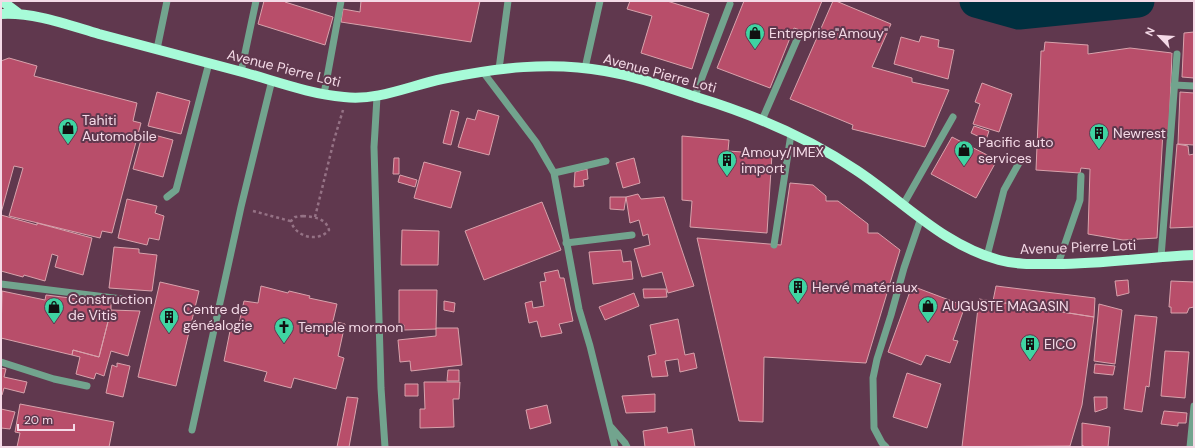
<svg xmlns="http://www.w3.org/2000/svg" width="1195" height="448" font-family="'DM Sans',sans-serif">
  <style>
    .lines { fill: none; stroke-linecap: round; stroke-linejoin: round }
    .river { stroke: #002f3f; stroke-width: 33 }
    .building { fill: #b84e6a; stroke: #d8a2ac }
    .path { stroke: #957285; stroke-width: 2.5; stroke-dasharray: 3 3; stroke-linecap: butt }
    .minor { stroke: #72a48e; stroke-width: 7 }
    .major { stroke: #a7fbd8; stroke-width: 10 }
    .labels { text-anchor: middle; stroke-width: 4; stroke-linejoin: round; paint-order: stroke }
    .poi-label { font-size: 14px; fill: #f4dae7; stroke: #60384e; text-anchor: start }
    .street-label { font-size: 14px; fill: #f4dae7; stroke: #60384e }
  </style>
  <rect width="100%" height="100%" fill="#60384e"/>
  <g class="lines">
    <path class="river" d="M976 1 1019 13 1138 1"/>
  </g>
  <path class="building" d="M264 1H285V2L333 17 325 45 258 24Z
    M361 1H480L471 42 341 22 343 9 360 12Z
    M630 1H667L709 14 692 69 641 53 652 16 627 9Z
    M744 1H822L809 33 794 28 770 88 717 68Z
    M833 1H836L891 24 872 67 912 78V82L949 90 925 147 852 129 853 125 790 99Z
    M1194 32V78L1182 77 1184 33Z
    M921 36 939 40 938 47 954 50 948 79 894 64 901 37 919 42Z
    M1045 42 1088 45V54L1130 48 1172 53 1169 132 1163 131 1157 238 1123 240 1088 234 1090 169 1081 168 1080 173 1036 170 1041 51H1044Z
    M9 58 37 66 34 76 137 103 133 121 141 123 112 233 102 231 100 238 9 216 23 168 14 166 1 213V61Z
    M982 83 1012 94 999 132 973 124 980 104 975 102Z
    M157 92 190 101 181 134 148 126Z
    M1180 92 1194 93V145L1178 144Z
    M451 110 459 112 451 145 443 143Z
    M478 110 499 116 489 155 458 147 467 118 475 120Z
    M974 126 989 131 986 140 971 133Z
    M143 132 173 140 163 177 133 169Z
    M682 136 729 140 728 151 772 154 767 233 690 227 692 201 682 200Z
    M952 137 997 160 976 198 931 174Z
    M1177 144 1188 146 1189 155 1194 154V227L1170 228Z
    M394 158H399V174H393Z
    M634 158 640 183 623 188 616 163Z
    M424 162 461 172 451 208 414 198Z
    M587 169 588 179 583 180 584 186 574 187 575 172Z
    M400 175 417 180 415 187 398 182Z
    M790 183 813 185 826 196V201H838L868 224V233H878L900 250 866 363 764 357 763 422 739 421 697 238 781 245Z
    M638 194 641 199 664 197 694 286 668 293 662 272 642 277 634 249 650 245 648 234 643 236 639 220 630 223 626 197Z
    M610 197H626L624 210 610 209Z
    M127 199 157 206 155 213 164 216 159 240 149 238 147 245 118 238Z
    M542 202 561 250 484 280 465 231Z
    M1 215 37 225V223L92 238 83 275 55 267 58 256 52 254 45 281 24 275 23 277 1 271Z
    M402 230 439 231 438 265H401Z
    M114 247 139 249V253L157 255 152 291 109 288Z
    M621 250 623 262 631 261 633 279 593 284 589 252Z
    M558 270 560 278H564L573 321 559 324 562 333 541 337 537 321 529 323 525 303 532 301 533 308 544 306 540 282 546 281 544 273Z
    M1128 280 1129 293 1117 296 1115 281Z
    M1171 281 1194 282V307L1189 308 1187 313H1171V307H1169Z
    M160 282 199 291 176 386 138 377Z
    M261 286 288 293 289 291 310 296 309 298 337 304 333 321 345 324 338 356 344 358 336 389 294 378 291 388 264 381 267 372 224 361 230 331 237 332 244 301 258 303Z
    M912 286 965 306 953 340 958 341 950 363 926 355 921 365 888 352Z
    M996 286 1095 298 1094 317 993 301Z
    M643 289H666L667 297 644 298Z
    M399 290H437L436 329 404 330V325H399Z
    M2 291 45 300 46 295 111 303V310L99 357 73 350 72 355 1 338Z
    M634 293 639 306 605 320 599 307Z
    M979 299 1094 317 1082 405 1070 446 962 447Z
    M444 301 455 303 454 312 444 310Z
    M1099 304 1122 310 1115 364 1094 361Z
    M111 310 140 311 128 356 111 351 104 376 96 373 94 379 76 374 80 357 72 355 73 350 99 357Z
    M1135 315 1157 317 1149 387 1146 386 1142 412 1124 409Z
    M678 319 685 355 694 353 697 368 680 372 678 359 665 361 668 376 652 377 648 356 656 354 650 325Z
    M436 328H458L462 365 411 371 410 361 400 362 398 340 436 336Z
    M1165 351 1189 352 1185 398 1161 396Z
    M117 363 130 366 123 397 106 393 112 365 117 367Z
    M1095 364 1115 366 1113 375 1094 373Z
    M1 368 6 369 4 377 27 382 24 393 4 388 2 395 1 394Z
    M448 370H459V381H447Z
    M907 373 941 384 927 428 893 417Z
    M424 382H460L459 399H453L454 427 420 428V409H425Z
    M405 384H418V396H405Z
    M655 394V412L626 413 622 396Z
    M347 397 358 398 349 447H337Z
    M1094 397H1107V408L1095 412Z
    M20 404 114 422 109 447H17L20 433 15 432Z
    M547 405 551 423 530 429 526 410Z
    M1 409 15 412 10 429 1 428Z
    M1164 411 1187 413 1186 423H1178V426L1161 424Z
    M1082 423 1110 427 1108 447H1083V445L1082 446Z
    M667 427 668 433 692 429 695 447H645L643 431Z"/>
  <g class="lines">
    <path class="path" d="M253 211 290 221
      M303 216C314 217 326 218 329 230 318 243 295 237 291 221L295 217Z
      M315 217 334 140 343 110"/>
    <path class="minor" d="M157 49 167 1
      M585 68 600 1
      M499 69 508 1
      M241 72 256 1
      M483 72 536 142 554 173 579 309 590 346 615 447
      M1174 85 1194 86
      M324 94 341 1
      M383 95 377 97 374 147 381 388 385 447
      M695 96 730 4
      M762 120 799 35
      M554 173 606 161
      M167 197 176 190 209 63
      M903 205 953 117
      M566 243 632 235
      M774 245 791 134
      M987 256 1004 190 1019 163
      M1161 257 1177 54
      M1058 264 1080 200 1081 176
      M1 284 138 301
      M1 362 54 379 87 386
      M611 427 625 443 627 447
      M192 430 241 207 272 80
      M886 447 882 443 874 428 873 378 877 359 891 315 904 268 921 218
      M1190 447 1194 406"/>
    <path class="major" d="M2 1 18 13
      M1 14C34 12 68 25 99 34 148 47 197 60 246 73 278 82 310 94 344 97 378 101 409 86 442 79 496 68 550 61 605 71 636 76 666 87 696 97 752 114 807 137 856 170 903 201 943 245 999 260 1017 265 1037 264 1056 264 1102 264 1148 257 1194 255"/>
  </g>
  <defs>
    <g id="shop-pin" transform="scale(1)"><path d="M0 17L-7.5 6A9.5 9.5 0 1 1 7.5 6Z" fill="#3fd4a2" stroke="#60384e"/><path d="M-5-2.5h2.3a2.7 3.5 0 0 1 5.4 0H5L5.5 6h-11ZM-1.5-2.5h3a1.5 2.3 0 0 0-3 0Z" fill="#111"/></g>
    <g id="building-pin" transform="scale(1)"><path d="M0 17L-7.5 6A9.5 9.5 0 1 1 7.5 6Z" fill="#3fd4a2" stroke="#60384e"/><path d="M-4-6H4V6H1V3H-1V6H-4ZM-2.5-4.3h1.7v1.8h-1.7ZM.8-4.3h1.7v1.8H.8ZM-2.5-1h1.7V.8h-1.7ZM.8-1h1.7V.8H.8Z" fill="#111"/></g>
    <g id="church-pin" transform="scale(1)"><path d="M0 17L-7.5 6A9.5 9.5 0 1 1 7.5 6Z" fill="#3fd4a2" stroke="#60384e"/><path d="M-1.2-6h2.4v3.5h3.3v2.4h-3.3V6h-2.4V-.1h-3.3v-2.4h3.3Z" fill="#111"/></g>
  </defs>
  <g fill-rule="evenodd">
    <use href="#shop-pin" x="755" y="33"/>
    <use href="#shop-pin" x="68" y="128"/>
    <use href="#building-pin" x="1099" y="133"/>
    <use href="#shop-pin" x="964" y="150"/>
    <use href="#building-pin" x="727" y="160"/>
    <use href="#building-pin" x="798" y="287"/>
    <use href="#shop-pin" x="928" y="306"/>
    <use href="#shop-pin" x="54" y="307"/>
    <use href="#building-pin" x="169" y="317"/>
    <use href="#church-pin" x="284" y="327"/>
    <use href="#building-pin" x="1030" y="344"/>
  </g>
  <g class="labels">
    <g class="poi-label">
      <text x="769" y="38">Entreprise"Amouy"</text>
      <text x="82" y="125">Tahiti<tspan x="82" dy="16">Automobile</tspan></text>
      <text x="1113" y="138">Newrest</text>
      <text x="978" y="147">Pacific auto<tspan x="978" dy="16">services</tspan></text>
      <text x="741" y="157">Amouy/IMEX<tspan x="741" dy="16">import</tspan></text>
      <text x="812" y="292">Hervé matériaux</text>
      <text x="68" y="304">Construction<tspan x="68" dy="16">de Vitis</tspan></text>
      <text x="942" y="311">AUGUSTE MAGASIN</text>
      <text x="183" y="314">Centre de<tspan x="183" dy="16">généalogie</tspan></text>
      <text x="298" y="332">Temple mormon</text>
      <text x="1044" y="349">EICO</text>
    </g>
    <g class="street-label">
      <text transform="translate(284 68) rotate(14)" y="5">Avenue Pierre Loti</text>
      <text transform="translate(660 73) rotate(15)" y="5">Avenue Pierre Loti</text>
      <text transform="translate(1078 247) rotate(-2)" y="5">Avenue Pierre Loti</text>
    </g>
  </g>
  <rect width="1195" height="448" fill="none" stroke="#f4dae7" stroke-width="4"/>
  <g transform="translate(1159 36) rotate(295)" stroke="#60384e" stroke-width="3" paint-order="stroke">
  <path d="M0-3L7 15L0 10L-7 15Z" fill="#f4dae7"/>
  <text y="-6" font-size="11" font-weight="bold" text-anchor="middle" fill="#f4dae7">N</text>
  </g>
  <path d="M18 424v6h56v-6" fill="none" stroke="#f4dae7" stroke-width="2"/>
  <text x="24" y="424" font-size="12" fill="#f4dae7" stroke="#60384e" stroke-width="3" paint-order="stroke">20 m</text>
</svg>
